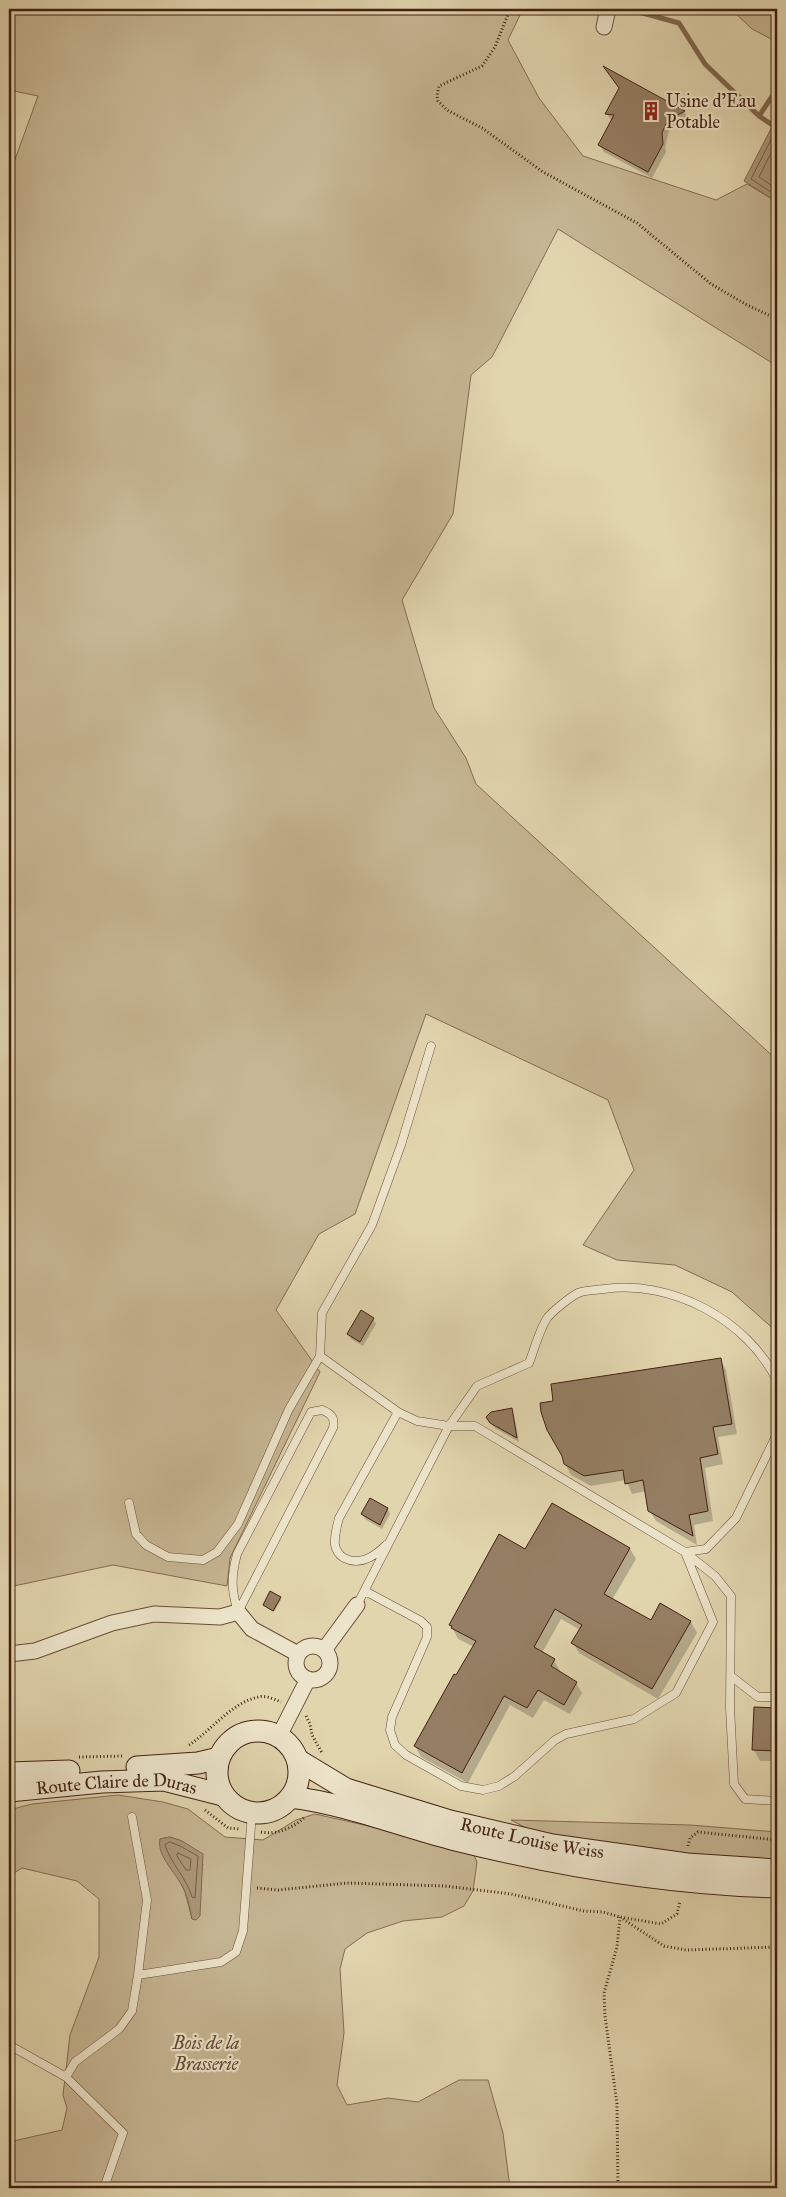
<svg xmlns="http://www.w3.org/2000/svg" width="786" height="2197" font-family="'IM FELL Great Primer',serif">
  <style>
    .green { fill: #c6b693; stroke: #846b52; fill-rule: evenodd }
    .water { fill: #ab9779; stroke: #81674f }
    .shadow { fill: #0003 }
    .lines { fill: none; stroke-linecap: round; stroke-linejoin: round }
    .shore { stroke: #765c45; stroke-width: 1 }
    .stream { stroke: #81674f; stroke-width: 5 }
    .building { fill: #957e63; stroke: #422011 }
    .lane-casing { stroke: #6a4d38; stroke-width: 9 }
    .street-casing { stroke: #6a4d38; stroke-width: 17 }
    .secondary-casing { stroke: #422011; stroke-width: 23 }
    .path { stroke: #422011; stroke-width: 3; stroke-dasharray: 1 2.5; stroke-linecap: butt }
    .lane { stroke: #ece4ca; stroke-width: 8 }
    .street { stroke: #ece4ca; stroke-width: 15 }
    .secondary { stroke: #ece4ca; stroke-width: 21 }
    .labels { text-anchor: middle; stroke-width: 4.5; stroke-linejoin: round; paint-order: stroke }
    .poi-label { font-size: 18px; fill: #422011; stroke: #ece4ca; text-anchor: start }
    .street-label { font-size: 18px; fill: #422011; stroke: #ece4ca }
    .park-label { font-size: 18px; font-style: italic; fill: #634632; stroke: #ece4ca }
  </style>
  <rect width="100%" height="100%" fill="#e1d5ae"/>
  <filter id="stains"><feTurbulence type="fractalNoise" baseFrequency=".004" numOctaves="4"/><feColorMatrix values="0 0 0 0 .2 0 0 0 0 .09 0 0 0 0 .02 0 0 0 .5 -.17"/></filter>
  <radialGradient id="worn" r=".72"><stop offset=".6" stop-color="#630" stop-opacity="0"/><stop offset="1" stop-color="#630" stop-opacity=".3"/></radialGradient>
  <path class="green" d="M9 9H523L508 40 539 98 583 156 716 200 747 184 777 202V366L558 229 492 357 471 375 453 514 402 600 434 708 466 758 476 784 777 1060V1332L732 1292 675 1265 617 1260 583 1245 634 1170 608 1100 426 1014 355 1214 319 1234 276 1310 320 1372 230 1558 227 1586 113 1565 9 1587V176L38 96 9 90Z
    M731 9H777V42L752 29Z
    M118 1795 163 1802 188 1809 225 1837 263 1840 296 1820 315 1814 471 1849 477 1862 473 1891 464 1906 442 1917 403 1921 367 1933 345 1949 340 1969 344 2033 337 2085 347 2105 388 2098 418 2102 459 2080H488L503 2133 510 2188H9V2142L62 2130 67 2108 63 2095 70 2035 99 1957V1899L77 1881 22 1868 9 1876V1810L32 1804ZM170 1837 182 1841 203 1864 192 1919 185 1892 175 1871 165 1859 160 1839Z
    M511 1820 690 1825 777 1832V1879L587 1860Z"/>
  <path class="water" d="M777 117V202L744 181Z
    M170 1837 182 1841 203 1854 200 1916 196 1920 192 1919C190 1910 189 1901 185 1892 179 1875 156 1857 160 1839Z"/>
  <path class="shadow" d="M606 70 684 112 688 118 676 125 669 131 665 147 666 152 652 178 604 152 600 145 612 121 607 114 620 89Z
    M361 1312 373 1319 376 1324 363 1346 351 1339 348 1334Z
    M720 1359 726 1370 737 1434 718 1437 723 1464 705 1468 713 1521 694 1525 697 1545 656 1521 649 1510 646 1491 632 1494 626 1480 591 1486 571 1475 565 1464Z
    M512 1410 514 1415 519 1442 495 1428 490 1422Z
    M370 1500 388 1509 390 1514 382 1529 365 1519 362 1514Z
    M630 1549 636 1559 612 1600 651 1621 661 1605 691 1622 697 1633 658 1699 579 1653 573 1643 580 1630 561 1619 542 1653 554 1660 560 1671 559 1672 576 1683 582 1693 570 1714 544 1700 533 1718 510 1705 468 1783 421 1757 415 1746 474 1647 458 1639 451 1625 526 1551Z
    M280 1598 281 1600 274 1612 264 1605Z
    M755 1708 777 1709V1761H760L754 1750Z"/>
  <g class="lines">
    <path class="shore" d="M777 128 751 179 777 196
      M777 141 759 177 777 189
      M170 1842 180 1846 198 1856 195 1898 192 1897C186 1877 171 1864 165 1845Z
      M178 1853 191 1859 190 1870H186L177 1856Z"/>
    <path class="stream" d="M628 9 679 23 705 64 759 116 777 89
      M759 116 777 128"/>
  </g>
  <path class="building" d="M603 66 685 111 672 118 666 124 662 133 663 144 648 172 598 145 614 115 605 114 619 88Z
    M361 1310 374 1318 360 1342 347 1334Z
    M721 1358 732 1424 713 1427 718 1454 700 1458 708 1511 689 1515 693 1536 648 1511 643 1480 625 1484 623 1470 584 1476 564 1464 562 1456 547 1430 541 1412 540 1403 553 1401 551 1384Z
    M512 1408 517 1438 490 1423 486 1417 491 1412Z
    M370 1498 388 1508 380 1525 361 1514Z
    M552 1503 630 1548 604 1594 651 1620 660 1603 691 1621 652 1689 571 1643 582 1625 555 1609 534 1647 555 1659 551 1666 577 1682 564 1705 538 1690 527 1708 504 1696 462 1773 414 1746 454 1674 456 1675 476 1641 451 1628 452 1626 449 1625 499 1534 525 1549Z
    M270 1591 281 1597 273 1611 263 1605Z
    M754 1707 777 1708V1751L752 1750Z"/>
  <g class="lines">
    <g class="lane-casing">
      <path id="lane" d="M322 1410C332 1414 335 1418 333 1428L238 1612C231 1589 231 1577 237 1554L311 1412Z
        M129 1503 136 1534 146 1545 168 1557 203 1560 217 1552 238 1524 289 1409 320 1356
        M386 1545C374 1557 360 1566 344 1558 339 1555 336 1550 335 1545 334 1536 337 1526 339 1518L398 1412
        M685 1552 706 1549 736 1518 777 1434
        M686 1553 715 1576 731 1596 730 1708 734 1784 745 1799 777 1801
        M365 1591 421 1621 427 1627V1637L392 1717 390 1730 395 1745 406 1755 461 1786 483 1790 499 1786 515 1776 555 1740 566 1734 634 1719 676 1693 713 1622 685 1552 475 1426H449L417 1421 398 1412 320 1356 322 1313 372 1225 401 1145 431 1046
        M357 1605 449 1426 477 1386 529 1363C534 1351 540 1327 548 1317 554 1310 569 1298 578 1293 585 1290 596 1290 604 1289 671 1279 748 1320 777 1381
        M732 1677 758 1697H777
        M132 1817 147 1900 138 1975
        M9 2045 66 2077
        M104 2188 123 2133 66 2077 75 2062 119 2029 132 2011 138 1975 221 1962 236 1952 243 1931 252 1813"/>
    </g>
    <g class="street-casing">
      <path id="street" d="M604 27 608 9
        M296 1663a17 17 0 1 1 34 0a17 17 0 1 1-34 0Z
        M324 1650 357 1605
        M9 1654 35 1651 112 1623 154 1614 220 1617 238 1612 252 1629 298 1654
        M279 1736 308 1679"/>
    </g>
    <g class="secondary-casing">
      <g id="secondary">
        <circle cx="258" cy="1772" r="41"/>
        <path id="s1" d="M298 1760 346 1789 450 1821 552 1845 687 1864 777 1870"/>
        <path d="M137 1767 198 1763 219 1758"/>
        <path d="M9 1773 69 1771"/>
        <path id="s2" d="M9 1791 102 1782 164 1780 223 1795"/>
        <path d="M291 1797C346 1804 398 1825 452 1839 559 1866 667 1884 777 1887"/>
      </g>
    </g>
    <path class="path" d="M510 9 495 47 482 66 439 86 437 96 438 101 447 110 482 128 543 172 637 223 711 284 747 305 777 319
      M772 1049 777 1052
      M306 1716 310 1724 312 1735 322 1753
      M189 1745C211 1731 231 1703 258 1697 265 1695 274 1699 281 1702
      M79 1757 123 1756
      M205 1810 228 1828 240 1829
      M261 1832C277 1835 293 1828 305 1817
      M688 1846 690 1838 698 1832 777 1840
      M257 1888 278 1890 347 1883 445 1886 511 1894 584 1911 603 1912 620 1917 661 1924 677 1914 680 1901
      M623 1919 664 1946 686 1950 777 1947
      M618 2188 617 2104 605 2016 604 1993 617 1947 620 1917"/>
    <use href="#lane" class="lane"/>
    <use href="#street" class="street"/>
    <use href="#secondary" class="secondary"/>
  </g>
  <defs>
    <g id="building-bare" transform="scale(1.5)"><path d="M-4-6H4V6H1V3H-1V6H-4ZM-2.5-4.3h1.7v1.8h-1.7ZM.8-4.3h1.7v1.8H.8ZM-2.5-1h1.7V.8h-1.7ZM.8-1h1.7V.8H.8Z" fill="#8f2418" stroke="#ece4ca" stroke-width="2.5" paint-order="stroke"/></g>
  </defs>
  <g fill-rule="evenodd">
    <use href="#building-bare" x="651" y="111"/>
  </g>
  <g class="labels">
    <g class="poi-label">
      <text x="666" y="107">Usine d'Eau<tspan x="666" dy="21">Potable</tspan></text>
    </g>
    <g class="street-label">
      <text dy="6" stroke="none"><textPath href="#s2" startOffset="108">Route Claire de Duras</textPath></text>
      <text dy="6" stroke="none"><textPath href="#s1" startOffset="249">Route Louise Weiss</textPath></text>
    </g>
    <g class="park-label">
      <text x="206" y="2049">Bois de la<tspan x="206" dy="21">Brasserie</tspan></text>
    </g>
  </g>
  <rect width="786" height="2197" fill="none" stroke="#e1d5ae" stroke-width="30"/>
  <rect x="10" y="10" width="766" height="2177" fill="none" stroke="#422011" stroke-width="2.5"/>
  <rect x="15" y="15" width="756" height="2167" fill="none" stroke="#422011"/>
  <rect width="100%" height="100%" filter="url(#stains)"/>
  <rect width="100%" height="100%" fill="url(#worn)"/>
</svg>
